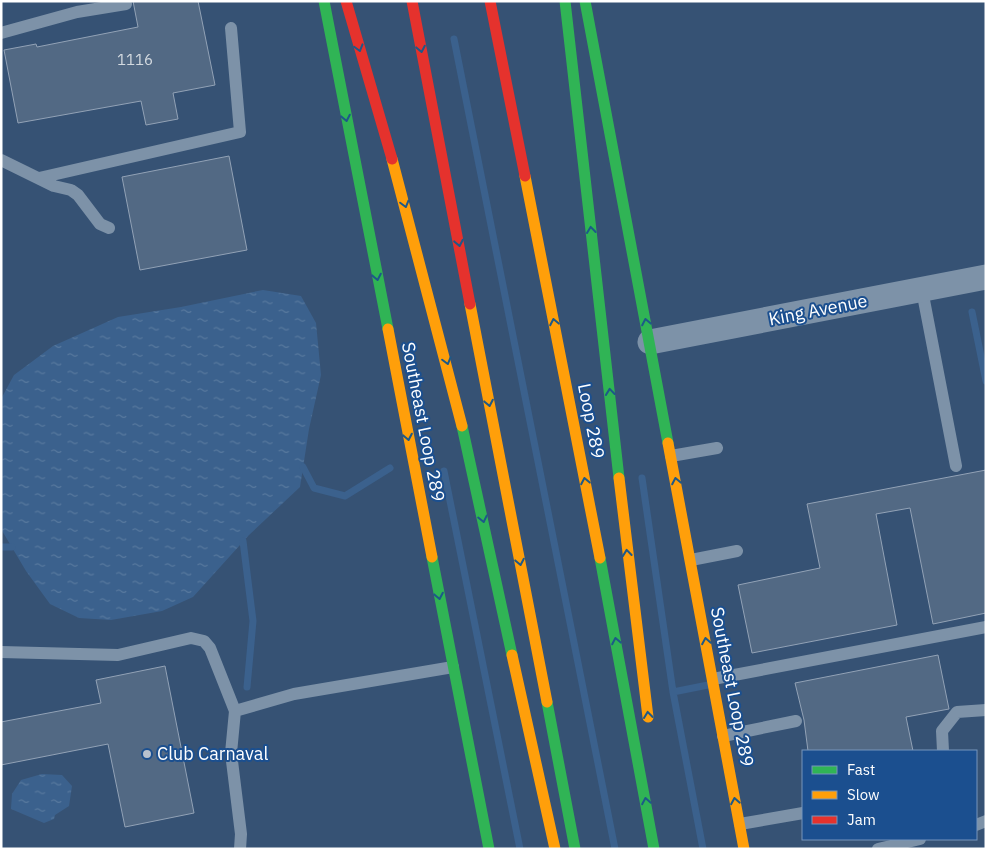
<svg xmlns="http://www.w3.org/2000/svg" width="987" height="850" font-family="'IBM Plex Sans',sans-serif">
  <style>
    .water { fill: url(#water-ripples) }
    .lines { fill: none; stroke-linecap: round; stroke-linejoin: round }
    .stream { stroke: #3b618d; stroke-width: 7 }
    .building { fill: #526984; stroke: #92a2b6 }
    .lane { stroke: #7d92a8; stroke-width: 12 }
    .street { stroke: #7d92a8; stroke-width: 25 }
    .fast { stroke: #30b455; stroke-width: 11 }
    .slow { stroke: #ff9f0a; stroke-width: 11 }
    .jam { stroke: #e5322d; stroke-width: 11 }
    .oneway { stroke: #1d5989 }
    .poi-dot { fill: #b9c2ce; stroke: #1b4f8f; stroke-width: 2 }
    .labels { text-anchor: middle; stroke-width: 4; stroke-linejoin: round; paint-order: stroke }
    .number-label { font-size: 15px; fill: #d4dae0 }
    .street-label { font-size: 18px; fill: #fff; stroke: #1b4f8f }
    .poi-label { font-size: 18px; fill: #fff; stroke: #1b4f8f; text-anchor: start }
  </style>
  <defs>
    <pattern id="water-ripples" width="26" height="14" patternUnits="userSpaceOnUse" patternTransform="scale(1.25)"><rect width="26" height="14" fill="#3b618d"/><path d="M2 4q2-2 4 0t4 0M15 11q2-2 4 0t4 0" fill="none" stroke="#58799e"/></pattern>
  </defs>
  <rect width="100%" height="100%" fill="#365274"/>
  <path class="water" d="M263 290 301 296 316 323 321 375 309 429 300 487 249 535 193 597 162 611 111 620 79 618 50 604 26 571 1 529V399L14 375 53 346 118 317 181 307Z
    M42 774 62 775 72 786 69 806 55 815 54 819 44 823 11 809 12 794 21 780Z"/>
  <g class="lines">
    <path class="stream" d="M454 39 615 849
      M972 312 986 381
      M303 467 314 488 345 496 390 468
      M444 471 520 849
      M642 478 673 692 708 685
      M243 541 253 621 247 687
      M1 547H12
      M673 692 703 849"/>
  </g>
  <path class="building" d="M133 1H198L215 85 173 93 178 119 146 125 141 101 18 123 4 50 36 44 37 47 138 27Z
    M229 156 247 250 140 270 122 177Z
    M986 470V613L933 624 910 508 876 514 897 625 752 653 738 585 820 568 807 504Z
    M938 655 949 709 906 717 913 751H808L804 720 795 683Z
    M165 666 194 813 125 827 108 744 1 765V722L101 703 96 680Z"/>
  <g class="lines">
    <path class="lane" d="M1 33 77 12 126 4
      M1 160 54 186 71 190 78 195 100 224 109 228
      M39 178 240 132 231 28
      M922 290 956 466
      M671 456 717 448
      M691 560 737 551
      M1 652 118 655 191 638 204 641 210 648 235 711 231 753 241 834 240 849
      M713 679 986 627
      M235 711 294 694 453 667
      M723 736 796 721
      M943 751 942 731 957 712 986 710
      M740 824 803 813
      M976 825 986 821
      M878 849 920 839"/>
    <path class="street" d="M650 342 986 277"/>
    <path class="fast" d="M324 1 388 329
      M565 1 619 478
      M585 1 668 443
      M462 426 512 655
      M432 557 489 849
      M600 558 654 849
      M547 702 575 849"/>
    <path class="slow" d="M392 159 462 426
      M525 176 600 558
      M470 304 547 702
      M388 329 432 557
      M668 443 744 849
      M619 478 648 717
      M512 655 555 849"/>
    <path class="jam" d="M346 1 392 159
      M412 1 470 304
      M490 1 525 176"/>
  </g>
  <defs><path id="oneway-chevron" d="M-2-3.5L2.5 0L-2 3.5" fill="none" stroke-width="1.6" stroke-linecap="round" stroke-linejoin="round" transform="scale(1.25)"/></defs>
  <g class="oneway">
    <use href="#oneway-chevron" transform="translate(359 48) rotate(74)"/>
    <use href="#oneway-chevron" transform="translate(421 49) rotate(79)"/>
    <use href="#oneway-chevron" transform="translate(346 118) rotate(79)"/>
    <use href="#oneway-chevron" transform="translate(405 204) rotate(75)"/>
    <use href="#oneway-chevron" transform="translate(591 230) rotate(-97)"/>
    <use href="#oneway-chevron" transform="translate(459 243) rotate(79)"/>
    <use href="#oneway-chevron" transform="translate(377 277) rotate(79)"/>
    <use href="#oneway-chevron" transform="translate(554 322) rotate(-101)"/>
    <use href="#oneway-chevron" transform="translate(646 322) rotate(-101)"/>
    <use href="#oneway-chevron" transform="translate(447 361) rotate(75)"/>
    <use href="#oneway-chevron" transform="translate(610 392) rotate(-96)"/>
    <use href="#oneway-chevron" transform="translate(489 403) rotate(79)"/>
    <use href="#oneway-chevron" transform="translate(408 437) rotate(79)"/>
    <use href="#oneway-chevron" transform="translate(585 481) rotate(-101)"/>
    <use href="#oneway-chevron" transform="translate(676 481) rotate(-101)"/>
    <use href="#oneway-chevron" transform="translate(483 519) rotate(77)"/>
    <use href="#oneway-chevron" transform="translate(627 553) rotate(-96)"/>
    <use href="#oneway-chevron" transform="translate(520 562) rotate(79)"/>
    <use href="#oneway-chevron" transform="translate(439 596) rotate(79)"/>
    <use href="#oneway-chevron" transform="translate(616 641) rotate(-101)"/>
    <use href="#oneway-chevron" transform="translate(706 641) rotate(-100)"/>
    <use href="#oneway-chevron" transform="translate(648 715) rotate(-97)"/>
    <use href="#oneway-chevron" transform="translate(646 801) rotate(-100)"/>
    <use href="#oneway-chevron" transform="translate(735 801) rotate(-100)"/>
  </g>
  <circle class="poi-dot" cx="147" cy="754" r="5"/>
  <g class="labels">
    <g class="number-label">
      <text x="135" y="65">1116</text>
    </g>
    <g class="street-label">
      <text transform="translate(818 310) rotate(-11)" y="6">King Avenue</text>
      <text transform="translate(591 421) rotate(79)" y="6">Loop 289</text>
      <text transform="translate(423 422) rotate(79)" y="6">Southeast Loop 289</text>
      <text transform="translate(732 687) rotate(79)" y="6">Southeast Loop 289</text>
    </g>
    <g class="poi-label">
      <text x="157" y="760">Club Carnaval</text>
    </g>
  </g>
  <rect width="987" height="850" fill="none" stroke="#ffffff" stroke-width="5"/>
  <rect x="802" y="750" width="175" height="90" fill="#1b4f8f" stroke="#7695bc"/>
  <rect x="812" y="766" width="25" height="8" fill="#30b455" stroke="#7695bc"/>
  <text x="847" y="775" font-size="15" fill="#ffffff">Fast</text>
  <rect x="812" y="791" width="25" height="8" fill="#ff9f0a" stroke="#7695bc"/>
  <text x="847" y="800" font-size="15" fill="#ffffff">Slow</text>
  <rect x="812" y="816" width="25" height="8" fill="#e5322d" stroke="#7695bc"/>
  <text x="847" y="825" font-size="15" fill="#ffffff">Jam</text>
</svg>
